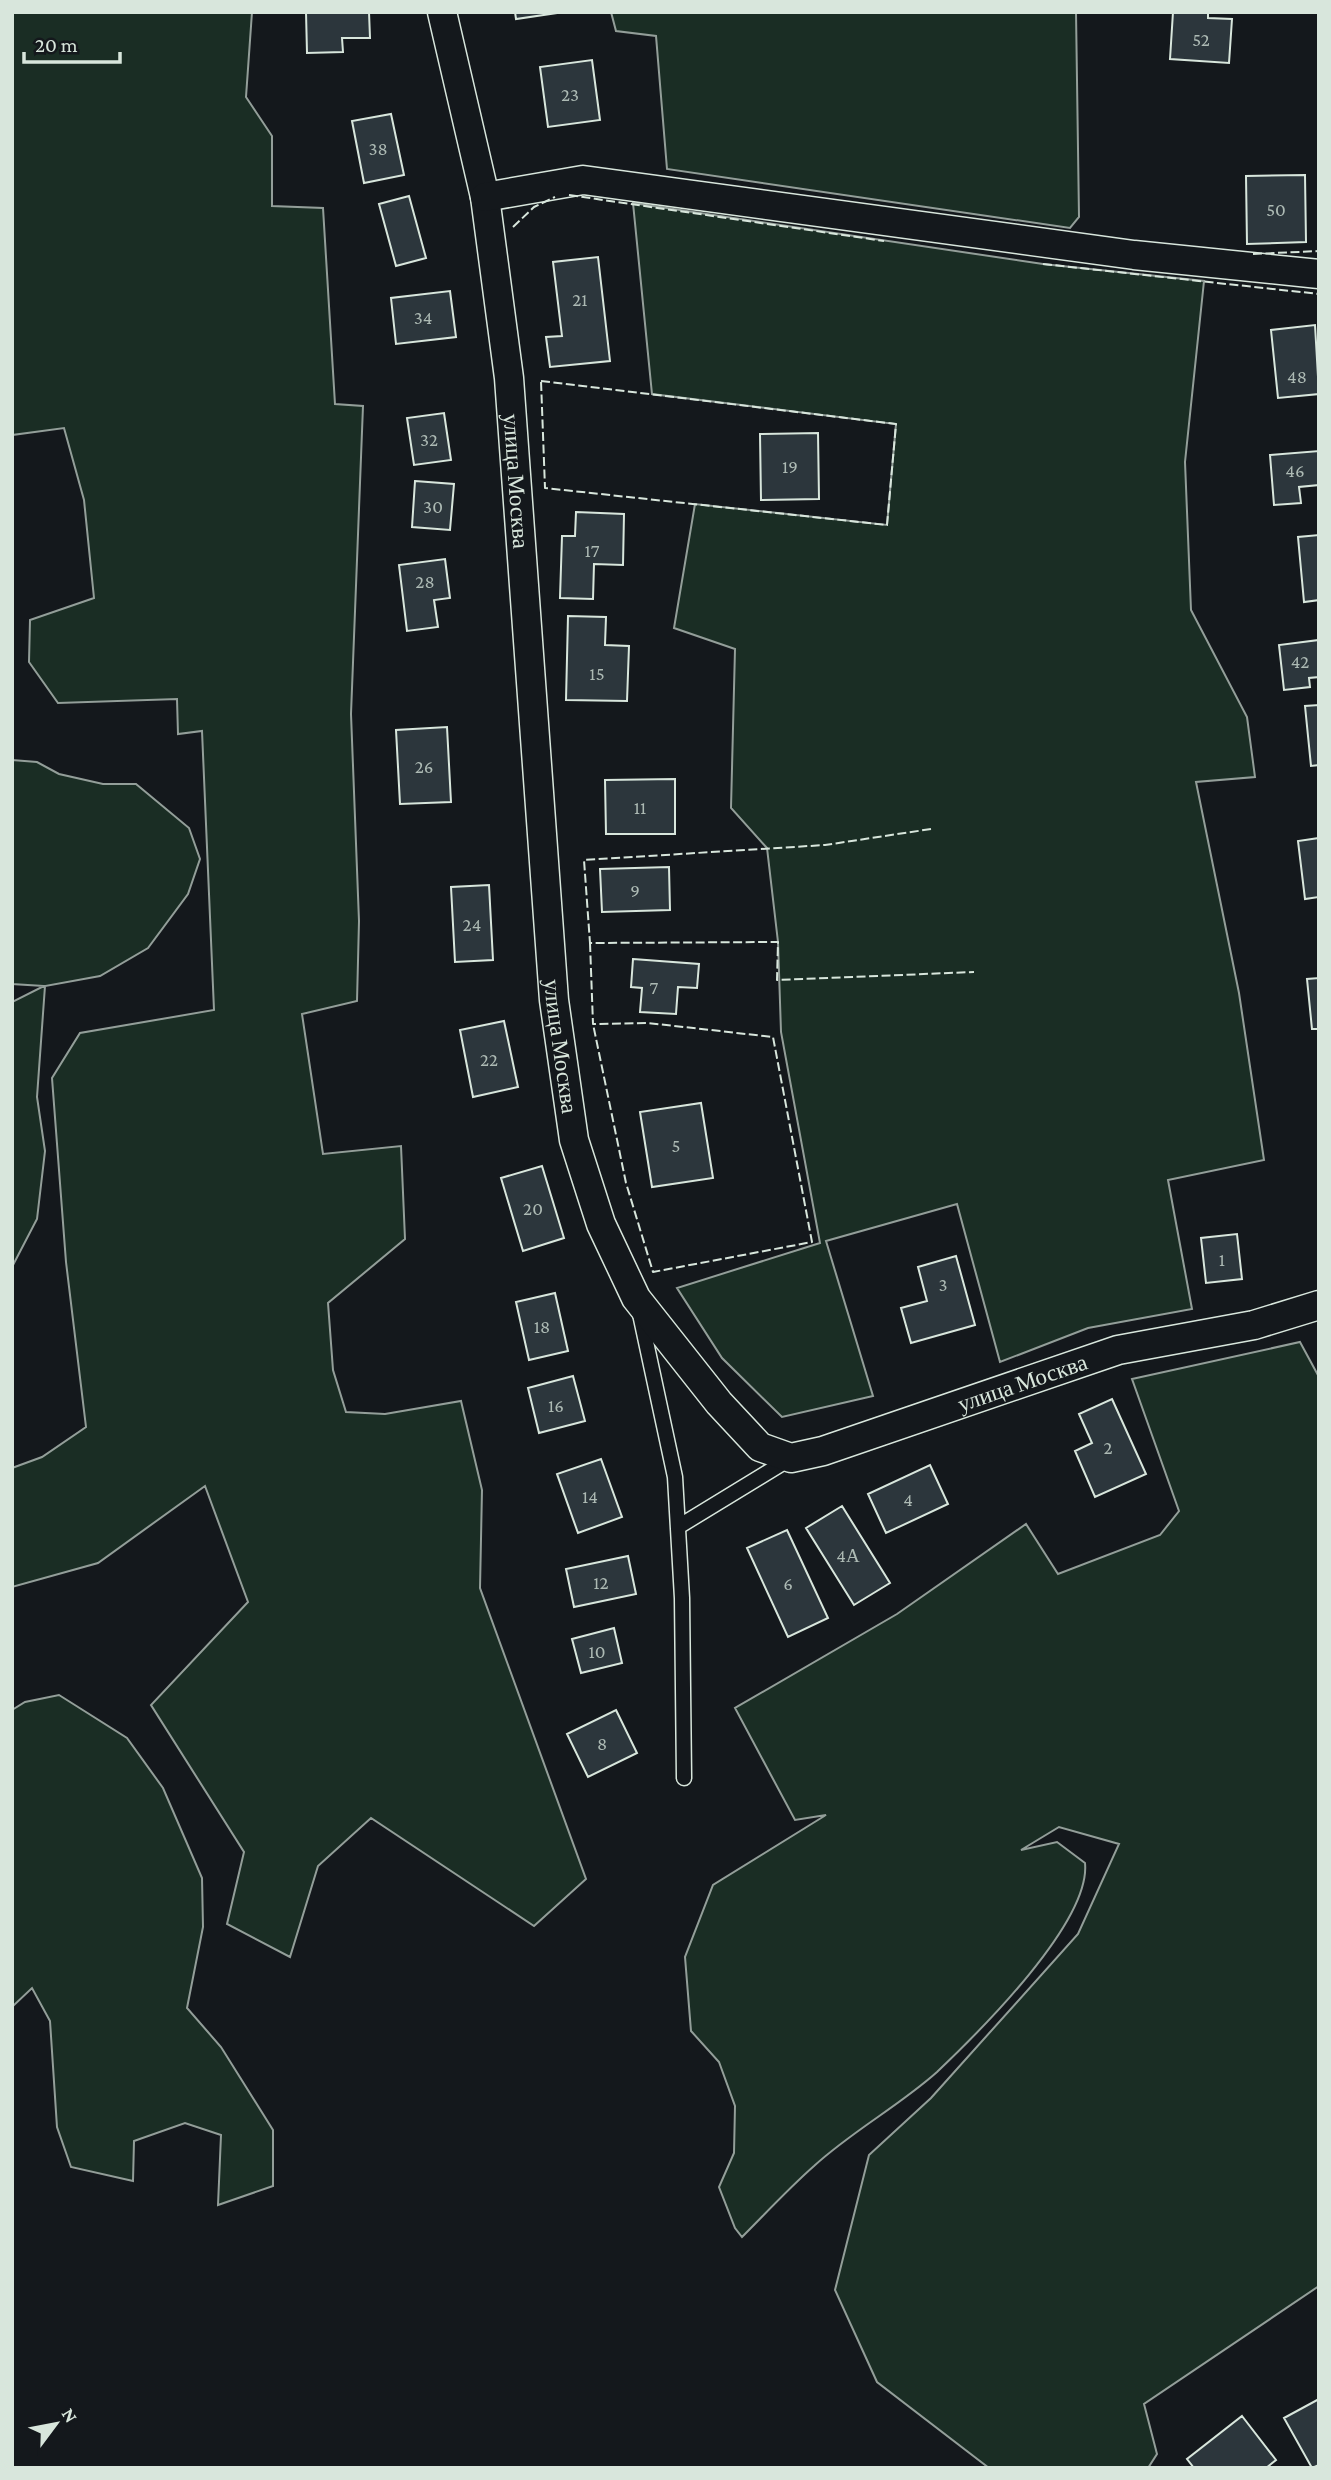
<svg xmlns="http://www.w3.org/2000/svg" width="1331" height="2480" font-family="'Crimson Pro',serif">
  <style>
    .green { fill: #1a2d24; stroke: #939e99; stroke-width: 2 }
    .building { fill: #2c363c; stroke: #d8e6dc; stroke-width: 2 }
    .lines { fill: none; stroke-linecap: round; stroke-linejoin: round }
    .lane-casing { stroke: #d8e6dc; stroke-width: 17 }
    .street-casing { stroke: #d8e6dc; stroke-width: 31 }
    .lane { stroke: #14181c; stroke-width: 14 }
    .street { stroke: #14181c; stroke-width: 28 }
    .fence { stroke: #d8e6dc; stroke-width: 2; stroke-dasharray: 9 3.5; stroke-linecap: butt }
    .labels { text-anchor: middle; stroke-width: 5; stroke-linejoin: round; paint-order: stroke }
    .number-label { font-size: 19px; fill: #adbab4 }
    .street-label { font-size: 23px; fill: #d8e6dc; stroke: #14181c }
  </style>
  <rect width="100%" height="100%" fill="#14181c"/>
  <path class="green" d="M12 12H252L246 97 272 136V206L323 208 335 404 363 406 351 714 359 921 357 1001 302 1014 323 1154 401 1146 405 1239 328 1303 333 1370 346 1412 385 1414 461 1401 482 1490 480 1588 586 1879 534 1926 371 1818 318 1866 290 1957 227 1924 244 1852 151 1705 248 1602 205 1486 98 1563 12 1587V1468L42 1457 86 1427 66 1262 52 1078 80 1033 214 1010 202 731 178 734 177 699 58 703 29 662 30 620 94 598 84 500 64 428 12 435Z
    M611 12H1076L1079 217 1070 228 667 169 656 36 616 31Z
    M633 203 1043 264 1204 281 1185 462 1191 610 1247 717 1255 777 1196 782 1239 993 1264 1160 1168 1180 1192 1309 1088 1328 1000 1362 957 1204 826 1241 873 1396 782 1417 722 1358 677 1288 820 1243 781 1032 778 942 767 848 731 808 735 649 674 628 695 504 887 525 896 424 652 394Z
    M12 760 37 762 59 774 103 784H136L189 828 200 859 188 894 148 948 100 976 45 986 37 1097 45 1151 37 1219 12 1267V1002L44 986 12 984Z
    M1300 1342 1319 1377V2286L1144 2404 1157 2454 1148 2468H989L877 2382 835 2290 869 2155 931 2098 1078 1934 1119 1844 1059 1827 1021 1850 1057 1842 1085 1863C1091 1922 979 2032 937 2072 899 2106 852 2131 814 2166 789 2188 766 2213 742 2237L735 2228 719 2187 734 2153 735 2106 719 2062 691 2031 685 1957 713 1885 826 1815 795 1820 735 1708 897 1614 1026 1524 1058 1574 1160 1535 1179 1511 1132 1379Z
    M59 1695 127 1738 163 1788 202 1878 203 1927 187 2008 221 2047 273 2130V2186L218 2205 221 2135 185 2123 134 2141 133 2181 71 2167 57 2127 50 2021 32 1988 12 2007V1710L25 1702Z"/>
  <path class="building" d="M306 12H369L370 38H342L343 52 307 53Z
    M515 12H564L516 19Z
    M1173 12H1208V18L1232 19 1229 63 1170 59Z
    M592 60 600 120 548 127 540 67Z
    M391 114 404 175 364 183 352 121Z
    M1305 175 1306 242 1247 244 1246 176Z
    M409 196 426 258 396 266 379 204Z
    M598 257 610 361 550 367 546 337 562 336 553 262Z
    M450 291 456 337 396 344 391 298Z
    M1315 325 1319 394 1278 398 1271 330Z
    M444 413 451 460 414 465 407 418Z
    M818 433 819 499 761 500 760 434Z
    M1319 451V485L1299 487 1301 503 1274 505 1270 455Z
    M415 481 454 484 450 530 412 527Z
    M576 512 624 514 623 565 594 564 593 599 560 598 562 536H575Z
    M1319 535V600L1304 602 1298 537Z
    M445 559 450 598 434 600 438 627 407 631 399 565Z
    M568 616 606 617 605 645 629 646 627 701 566 700Z
    M1319 640V677L1309 678 1310 687 1284 690 1279 645Z
    M1319 705V765L1311 766 1305 706Z
    M447 727 451 802 400 804 396 730Z
    M675 779V834H606L605 780Z
    M1319 838V897L1305 899 1298 841Z
    M669 867 670 910 602 912 600 869Z
    M489 885 493 960 455 962 451 887Z
    M633 959 699 964 697 988 678 987 676 1014 640 1012 642 988 631 987Z
    M1319 978V1029H1312L1307 979Z
    M504 1021 518 1087 473 1097 460 1030Z
    M701 1103 713 1178 652 1187 640 1112Z
    M542 1166 564 1238 523 1251 501 1178Z
    M1237 1234 1242 1279 1206 1283 1201 1238Z
    M956 1256 975 1325 911 1343 901 1308 927 1301 918 1267Z
    M555 1293 568 1351 529 1360 516 1302Z
    M573 1376 585 1421 539 1433 528 1388Z
    M1112 1399 1146 1474 1095 1497 1075 1451 1092 1443 1079 1414Z
    M601 1459 622 1517 578 1533 557 1474Z
    M930 1465 948 1504 886 1533 868 1494Z
    M842 1506 890 1583 854 1605 806 1528Z
    M787 1530 828 1618 788 1637 747 1548Z
    M628 1556 636 1594 574 1607 566 1569Z
    M614 1628 622 1663 581 1673 572 1639Z
    M616 1710 637 1753 588 1777 567 1734Z
    M1319 2399V2465L1312 2468 1284 2418Z
    M1242 2416 1276 2460 1266 2468H1194L1187 2459Z"/>
  <g class="lines">
    <g class="lane-casing">
      <path id="lane" d="M640 1314 675 1477 682 1598 684 1778
        M678 1527 791 1458"/>
    </g>
    <g class="street-casing">
      <g id="street">
        <path id="s1" d="M442 12 485 197 509 378 554 1000 574 1140 601 1224 636 1298 719 1403 760 1447 791 1458 823 1451 1118 1350 1254 1325 1319 1305"/>
        <path d="M485 197 583 180 1134 255 1319 274"/>
      </g>
    </g>
    <use href="#lane" class="lane"/>
    <use href="#street" class="street"/>
    <path class="fence" d="M569 195 884 241
      M513 227 534 207 555 197
      M1253 254 1319 251
      M1043 264 1319 294
      M541 381 896 424 887 525 545 488Z
      M931 829 825 845 584 860 590 943 778 942 777 980 974 972
      M590 943 593 1024 648 1023 773 1037 812 1242 653 1272 626 1183 593 1024"/>
  </g>
  <g class="labels">
    <g class="number-label">
      <text x="1201" y="46">52</text>
      <text x="570" y="101">23</text>
      <text x="378" y="155">38</text>
      <text x="1276" y="216">50</text>
      <text x="580" y="306">21</text>
      <text x="423" y="324">34</text>
      <text x="1297" y="383">48</text>
      <text x="429" y="446">32</text>
      <text x="790" y="473">19</text>
      <text x="1295" y="477">46</text>
      <text x="433" y="513">30</text>
      <text x="592" y="557">17</text>
      <text x="425" y="588">28</text>
      <text x="1300" y="668">42</text>
      <text x="597" y="680">15</text>
      <text x="424" y="773">26</text>
      <text x="640" y="814">11</text>
      <text x="635" y="897">9</text>
      <text x="472" y="931">24</text>
      <text x="654" y="994">7</text>
      <text x="489" y="1066">22</text>
      <text x="676" y="1152">5</text>
      <text x="533" y="1215">20</text>
      <text x="1222" y="1266">1</text>
      <text x="943" y="1291">3</text>
      <text x="542" y="1333">18</text>
      <text x="556" y="1412">16</text>
      <text x="1108" y="1454">2</text>
      <text x="590" y="1503">14</text>
      <text x="908" y="1506">4</text>
      <text x="848" y="1562">4А</text>
      <text x="601" y="1589">12</text>
      <text x="788" y="1590">6</text>
      <text x="597" y="1658">10</text>
      <text x="602" y="1750">8</text>
    </g>
    <g class="street-label">
      <text dy="8" stroke="none"><textPath href="#s1" startOffset="476">улица Москва</textPath></text>
      <text dy="8" stroke="none"><textPath href="#s1" startOffset="1043">улица Москва</textPath></text>
      <text dy="8" stroke="none"><textPath href="#s1" startOffset="1778">улица Москва</textPath></text>
    </g>
  </g>
  <rect width="1331" height="2480" fill="none" stroke="#d8e6dc" stroke-width="28"/>
  <g transform="translate(56 2424) rotate(58)" stroke="#14181c" stroke-width="5" paint-order="stroke">
  <path d="M0-5L12 26L0 18L-12 26Z" fill="#d8e6dc"/>
  <text y="-10" font-size="19" font-weight="bold" text-anchor="middle" fill="#d8e6dc">N</text>
  </g>
  <path d="M24 52v10h96v-10" fill="none" stroke="#d8e6dc" stroke-width="3.5"/>
  <text x="35" y="52" font-size="21" fill="#d8e6dc" stroke="#14181c" stroke-width="5" paint-order="stroke">20 m</text>
</svg>
